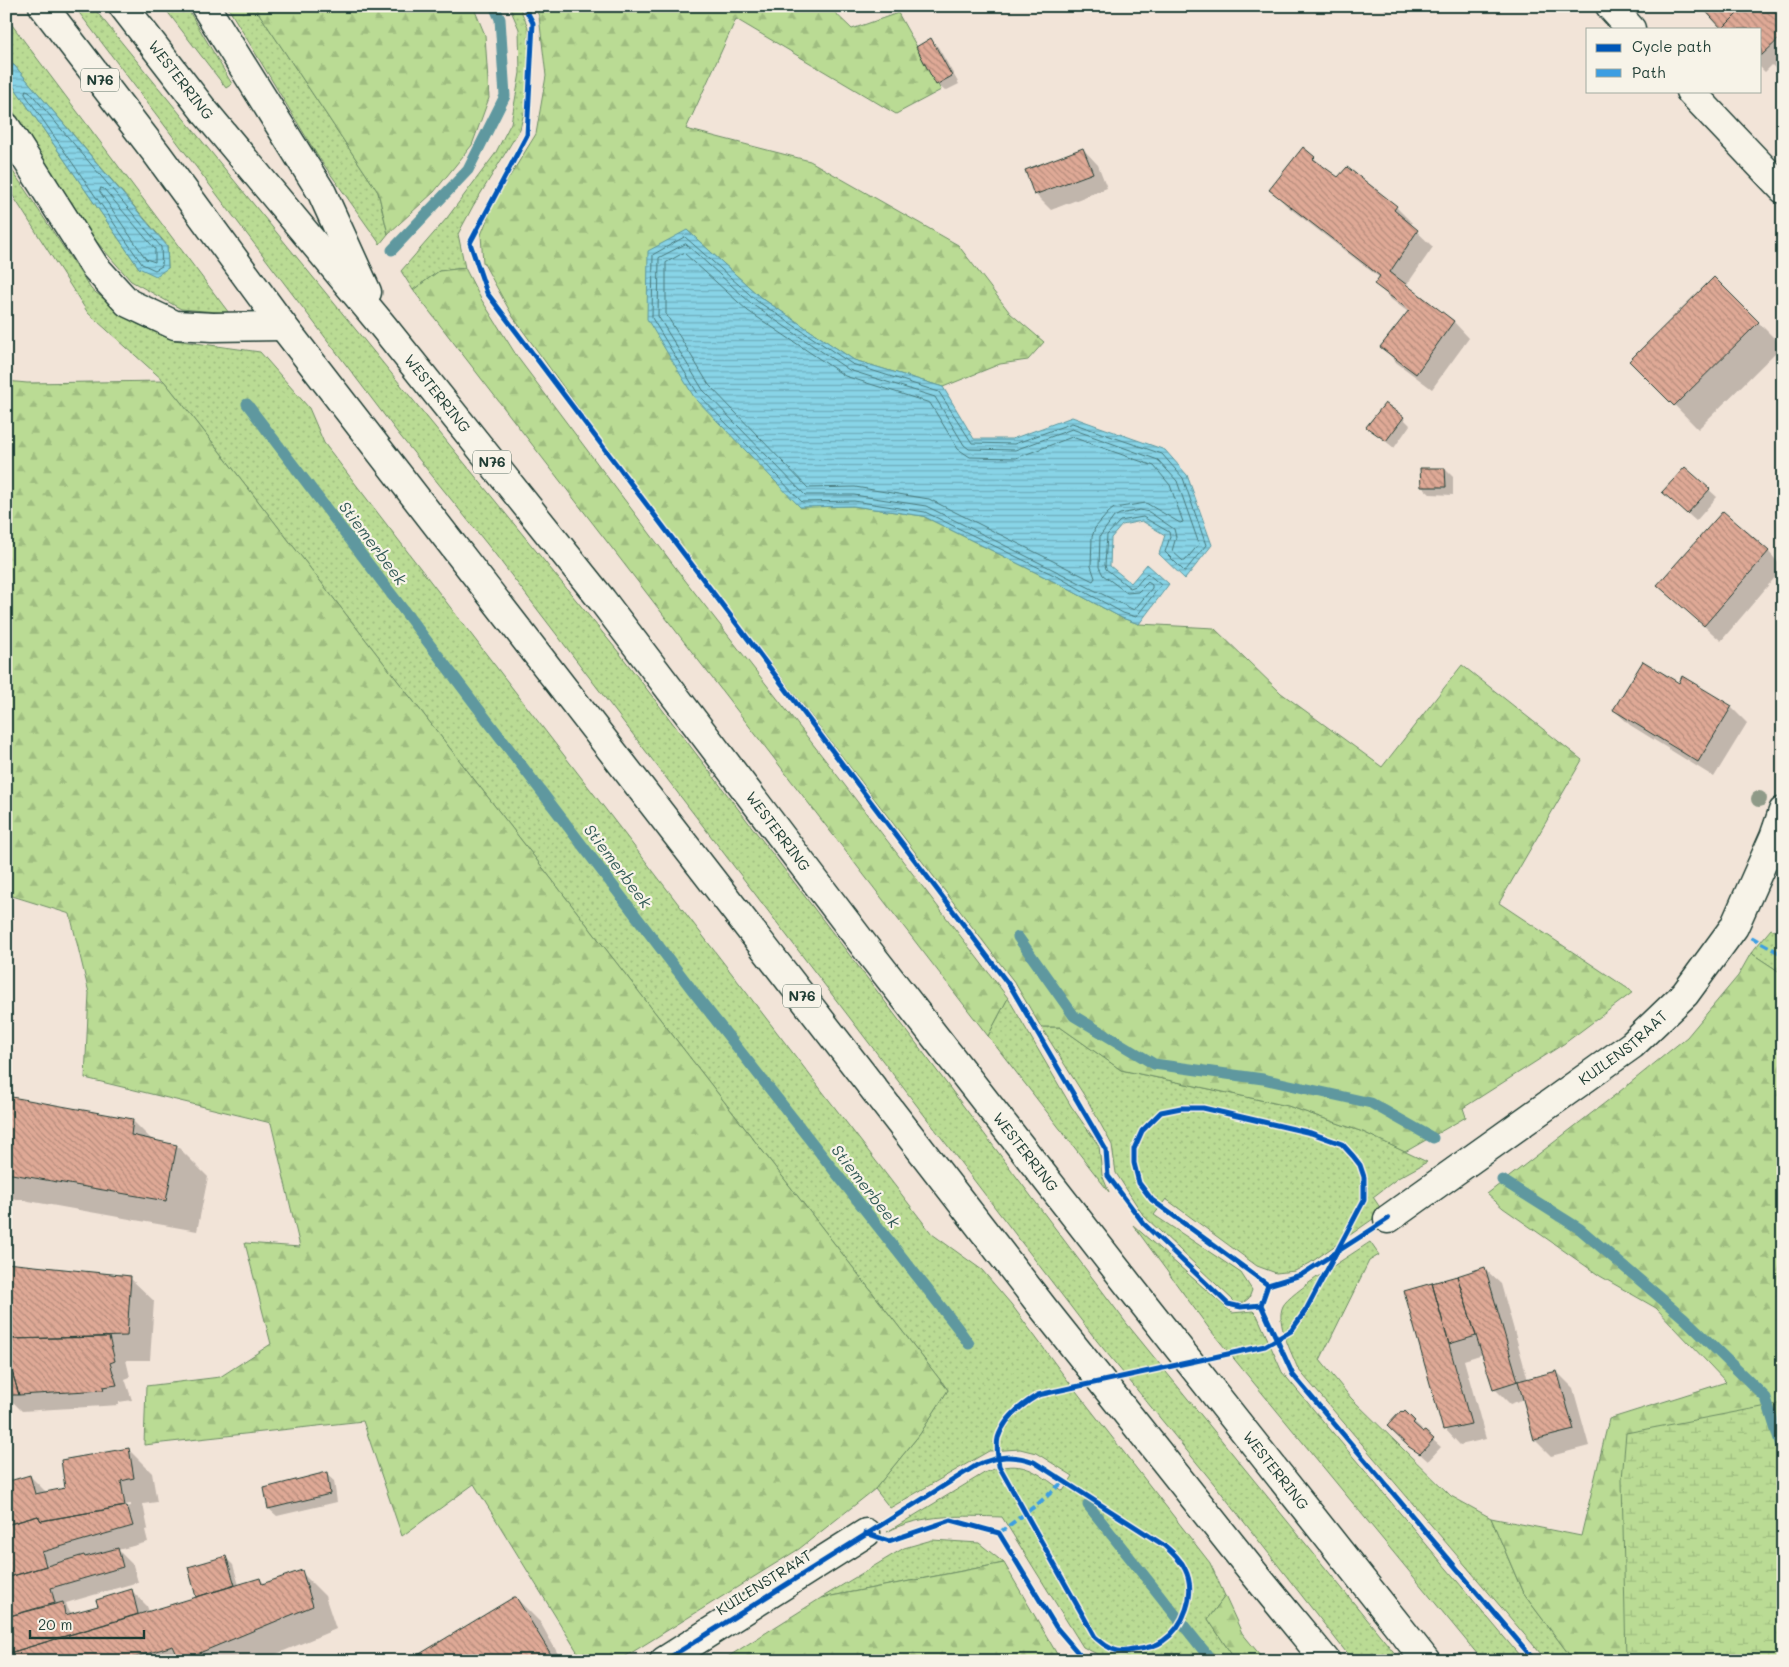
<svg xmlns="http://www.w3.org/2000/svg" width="1789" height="1667" font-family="Mali,sans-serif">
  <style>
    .grass { fill: url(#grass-dots); stroke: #6c8c64 }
    .forest { fill: url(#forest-firs); stroke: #6c8c64 }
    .wetland { fill: url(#wetland-marsh); stroke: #6c8c64 }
    .water { fill: url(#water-rules); stroke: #5e989f }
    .shadow { fill: #0003; fill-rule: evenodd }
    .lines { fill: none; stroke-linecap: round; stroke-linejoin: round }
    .shore { stroke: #49797c; stroke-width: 1 }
    .stream { stroke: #5e989f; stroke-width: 11 }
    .building { fill: url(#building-back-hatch); stroke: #1f3d34 }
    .street-casing { stroke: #1f3d34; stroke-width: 31 }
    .highway-casing { stroke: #1f3d34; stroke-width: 31 }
    .street { stroke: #f7f3e8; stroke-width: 28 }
    .highway { stroke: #f7f3e8; stroke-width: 28 }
    .quiet { stroke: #3c9ee2; stroke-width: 4; stroke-dasharray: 8 4; stroke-linecap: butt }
    .cycleway-casing { stroke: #f7f3e8; stroke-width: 8 }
    .cycleway { stroke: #0057b8; stroke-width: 5 }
    .tree { fill: #8f9a88 }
    .labels { text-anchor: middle; stroke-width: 4.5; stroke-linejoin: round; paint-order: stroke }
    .shield { fill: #f7f3e8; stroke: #60746a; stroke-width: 1 }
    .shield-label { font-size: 14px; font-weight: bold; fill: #1f3d34 }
    .street-label { font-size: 15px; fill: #1f3d34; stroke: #f7f3e8 }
    .water-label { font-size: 16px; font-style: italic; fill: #345b58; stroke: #f7f3e8 }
  </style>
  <defs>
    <pattern id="grass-dots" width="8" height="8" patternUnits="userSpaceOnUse" patternTransform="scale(1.25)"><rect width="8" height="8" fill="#badb94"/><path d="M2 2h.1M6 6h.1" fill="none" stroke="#9fbd80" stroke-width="1.8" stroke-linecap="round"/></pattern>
    <pattern id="forest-firs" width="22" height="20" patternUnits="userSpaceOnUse" patternTransform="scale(1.25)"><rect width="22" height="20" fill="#badb94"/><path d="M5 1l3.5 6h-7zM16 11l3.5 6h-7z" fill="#9fbd80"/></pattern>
    <pattern id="wetland-marsh" width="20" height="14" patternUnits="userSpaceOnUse" patternTransform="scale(1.25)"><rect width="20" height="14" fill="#badb94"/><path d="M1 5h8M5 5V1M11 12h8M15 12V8" fill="none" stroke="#9fbd80"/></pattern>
    <pattern id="water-rules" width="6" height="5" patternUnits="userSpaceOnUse" patternTransform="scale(1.25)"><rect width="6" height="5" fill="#88d4e7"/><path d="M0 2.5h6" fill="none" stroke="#6fadbc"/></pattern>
    <pattern id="building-back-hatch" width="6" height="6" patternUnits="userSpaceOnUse" patternTransform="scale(1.25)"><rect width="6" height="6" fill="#dfa996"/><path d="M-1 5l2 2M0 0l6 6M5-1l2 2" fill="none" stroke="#b48b7b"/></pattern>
  </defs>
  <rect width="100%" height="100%" fill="#f2e4d8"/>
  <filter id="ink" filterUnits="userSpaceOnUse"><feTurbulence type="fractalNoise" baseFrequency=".02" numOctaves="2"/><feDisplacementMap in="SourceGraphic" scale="10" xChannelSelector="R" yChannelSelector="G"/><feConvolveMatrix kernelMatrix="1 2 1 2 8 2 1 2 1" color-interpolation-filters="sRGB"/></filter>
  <g filter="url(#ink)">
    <path class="grass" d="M74 6H92L620 654 880 995 1127 1324 1401 1661H1353L1219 1490 1097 1341 495 554 397 432Z
      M163 6H186L232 84 226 88Z
      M227 6H254L378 192 388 234 380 244 317 155Z
      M509 6H519L528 27 532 79 520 129 473 206 458 234 465 268 439 271 413 290 401 271 447 218 495 154 511 123 520 73 519 29Z
      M6 17 229 313 181 309 131 281 96 241 6 100V75L139 268H168L167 245 14 65 6 64Z
      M6 161 91 289 137 324 174 340 260 352 309 408 324 443 932 1234 982 1270 1011 1304 1062 1373 1210 1563 1225 1596 1208 1619 1236 1661H1111L1083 1647 1002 1517C964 1516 921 1513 887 1532L986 1472C1022 1458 1035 1471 1063 1491L1073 1476 1036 1453 1020 1449 989 1451 890 1508 875 1489 920 1434 948 1390 196 421 164 381 88 313 6 185Z
      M1771 929 1783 935V974L1751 953Z
      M1008 998 1071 1106 1099 1146 1102 1175 1109 1192 988 1036Z
      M1041 1027H1060L1121 1070 1288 1106 1363 1132 1427 1162 1398 1178 1373 1197 1383 1212 1310 1263 1295 1271 1276 1273 1257 1266 1166 1199 1154 1215 1241 1273 1252 1290 1249 1298 1243 1303 1235 1302 1143 1215 1116 1173 1112 1145 1089 1103Z
      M1133 1225 1232 1313 1253 1311 1257 1315 1282 1372 1524 1661H1483L1211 1331Z
      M1370 1242 1379 1255 1369 1261 1320 1360 1351 1398 1451 1496 1491 1518 1523 1593 1574 1661H1547L1298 1369C1292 1353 1275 1322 1283 1306 1288 1294 1355 1252 1370 1242Z
      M932 1540 979 1543 1004 1563 821 1598 904 1548Z"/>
    <path class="forest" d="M254 6H473L485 35 489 98 472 145 434 192 388 234 378 192Z
      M534 6H828L852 29 898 13 941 90 896 114 736 19 686 129 810 161 958 245 1010 313 1044 342 1028 360 1000 364 943 387 854 360 760 297 687 230 800 507 853 506 923 516 1057 583 1122 618 1139 624 1214 628 1281 693 1382 767 1462 665 1582 760 1499 903 1633 992 1565 1043 1463 1108 1466 1117 1405 1152 1363 1132 1288 1106 1121 1070 1060 1027H1041L1015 983 621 467 513 317 483 262 481 235 494 202 536 134 546 76 539 16Z
      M465 268 481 299 518 358 681 575 833 770 1008 998 988 1036 413 290 439 271Z
      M6 381 27 383 164 381 196 421 948 1390 920 1434 875 1489 799 1549 618 1661H583L474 1484 402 1536 363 1421 144 1445 146 1386 220 1377 271 1344 245 1243 300 1247 271 1123 85 1078 89 993 70 914 6 894Z
      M1751 953 1783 974V1661H1574L1523 1593 1491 1518 1581 1536 1609 1419 1726 1382 1656 1308 1600 1276 1503 1208 1487 1194 1619 1092 1687 1037 1738 976Z
      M1004 1563 1061 1661H734L726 1658 821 1598Z
      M1225 1596 1242 1633 1265 1661H1236L1208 1619Z"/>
    <path class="wetland" d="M1783 1403V1661H1626L1622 1479 1626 1433Z"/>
    <path class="water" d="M6 64 14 65 167 246 168 268 156 276 139 268 6 75Z
      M687 230 760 297 854 360 943 387 974 439H1012L1072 417 1165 450 1187 475 1212 545 1185 579 1159 554 1165 535 1142 521 1122 525 1111 538 1110 566 1131 583 1147 564 1169 584 1139 624 1122 618 1057 583 923 516 853 506 800 507 694 397 647 319 648 251Z"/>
    <path class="shadow" d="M1381 6H1398L1387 12Z
      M1783 6V66L1778 71 1772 65 1765 72 1760 67V29Z
      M931 40 938 47 959 84 945 91 937 84Z
      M1083 149 1098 165 1107 188 1051 210 1035 194Z
      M1303 149 1339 179 1347 169 1396 207 1412 223 1410 225 1433 247 1406 286 1454 322 1469 338 1432 389 1397 363 1382 347 1408 312 1392 300 1376 284 1380 278 1287 206 1271 190Z
      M1714 278 1782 346 1698 429 1631 361Z
      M1403 418 1410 425 1394 448 1368 427Z
      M1685 468 1717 497 1696 521 1671 499Z
      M1445 469 1453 477V495L1430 494 1422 487Z
      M1768 551 1783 568 1721 641 1658 585Z
      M1679 685 1731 707 1747 723 1714 777 1630 725 1614 710Z
      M6 1098 132 1120 153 1141 177 1146 208 1177 197 1231 6 1197Z
      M6 1262 7 1265 130 1278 154 1301 150 1360H126L130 1377 125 1379 132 1400 119 1402V1405L22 1411 12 1401 6 1403Z
      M1485 1269 1501 1284 1528 1380 1557 1372 1573 1388 1589 1446 1551 1456 1535 1440 1524 1399 1510 1404 1494 1388 1483 1354 1464 1360 1486 1439 1460 1445 1445 1429 1405 1292Z
      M1405 1413 1422 1429 1420 1431 1425 1433 1441 1447 1428 1461 1396 1433Z
      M128 1449 152 1473 157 1502 143 1504 148 1529 145 1530 148 1542 118 1550 133 1565 138 1582 66 1603 68 1609 73 1614 99 1607 131 1590 147 1606 149 1612 198 1598 189 1568 225 1557 233 1565 239 1585 260 1579 265 1584 301 1572 325 1596 336 1629 260 1661H7L8 1655 6 1652V1483L30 1476 47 1493 66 1489ZM131 1504V1506L88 1514V1511Z
      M326 1474 334 1481 337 1502 277 1516 269 1509 265 1489Z
      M516 1598 540 1622 562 1661H411Z"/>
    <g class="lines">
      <path class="shore" d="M26 90 29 91 161 247 162 266 155 270 142 264 25 94Z
        M101 188 104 189 155 249V262L146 259 100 192Z
        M685 237 757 301 852 364 939 392 972 443 1014 444 1072 423 1162 454 1183 478 1206 545 1186 570 1184 571 1165 552 1170 537 1169 532 1143 517 1120 521 1107 535 1105 565 1106 569 1130 588 1136 586 1147 573 1161 585 1136 617 1123 613 1060 578 925 512 854 501 802 502 698 394 652 318 653 255Z
        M686 244 753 305 849 370 935 397 964 445 969 449 1015 450 1072 429 1158 460 1177 481 1199 544 1185 561H1183L1172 551 1176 537 1174 529 1149 512 1140 510 1120 514 1114 517 1100 536 1099 567 1103 575 1127 593 1138 592 1148 582 1152 585V588L1134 610 926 506 854 495H805L703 390 658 316 659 258Z
        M684 253 748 311 845 376 930 403 958 449 970 457 1016 458 1072 437 1154 466 1170 485 1183 522 1180 523 1146 503 1114 508 1108 513 1095 528 1092 537 1091 566 1095 578 1093 581 929 499 855 487 808 488 709 385 666 314V263Z"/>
      <path class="stream" d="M392 250 468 170 505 96 500 19 494 6
        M247 404 696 995 957 1327 969 1344
        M1018 937 1074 1016 1154 1064 1263 1079 1371 1103 1433 1138
        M1502 1180 1580 1229 1684 1318 1766 1398 1783 1453
        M1088 1505 1212 1661"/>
    </g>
    <path class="building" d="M1701 6H1745L1722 29Z
      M1745 6H1783V35L1761 56 1760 29H1722Z
      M931 38 952 76 936 85 916 47Z
      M1303 147 1315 157 1313 159 1338 177 1347 167 1397 206 1394 210 1418 230 1390 272 1454 321 1416 374 1380 347 1409 310 1374 284 1380 276 1269 190Z
      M1083 148 1093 173 1034 195 1025 170Z
      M1714 277 1759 322 1674 406 1629 361Z
      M1385 403 1404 417 1386 441 1366 427Z
      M1685 467 1710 489 1687 514 1662 492Z
      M1420 468H1445L1446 487H1421Z
      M1723 511 1769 551 1704 626 1657 585Z
      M1643 661 1679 683 1682 676 1732 706 1698 762 1613 710Z
      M6 1096 133 1119 131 1135 177 1145 166 1201 6 1173Z
      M6 1263 131 1276 127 1336 10 1339 6 1336Z
      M1485 1267 1518 1381 1493 1389 1457 1276Z
      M1457 1276 1476 1336 1449 1344 1432 1283Z
      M1432 1283 1471 1424 1443 1430 1404 1291Z
      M109 1337 115 1361 110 1363 117 1385 103 1387 104 1390 19 1395 6 1351V1344L10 1339Z
      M6 1351 19 1395H6Z
      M1557 1371 1574 1430 1534 1440 1518 1381Z
      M1401 1411 1403 1413 1405 1411 1415 1421 1413 1423 1423 1432 1425 1431 1434 1439 1420 1454 1409 1447 1387 1426Z
      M129 1448 134 1478 121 1481 125 1506 41 1521 38 1516 6 1525V1482L30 1475 35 1494 65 1488 61 1460Z
      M327 1472 330 1494 268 1509 264 1488Z
      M127 1506 133 1526 42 1552 46 1566 6 1578V1525L38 1516 41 1521Z
      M118 1548 123 1567 51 1588 55 1603 6 1617V1578L84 1555 85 1557Z
      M226 1556 235 1585 196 1597 188 1567Z
      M302 1570 313 1606 180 1661 173 1646 122 1661H6V1654L260 1578 262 1584Z
      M132 1589 138 1614 6 1654V1617L63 1602 65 1615 98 1606 96 1600Z
      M514 1597H516L555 1661H408Z"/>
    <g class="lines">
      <g class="street-casing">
        <g id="street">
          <path d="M1610 6 1631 29"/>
          <path d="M1690 91 1783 189"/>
          <path id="s1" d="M1388 1219 1632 1045 1685 994 1734 927 1774 837 1783 811"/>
          <path d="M664 1661 866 1533"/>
        </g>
      </g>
      <g class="highway-casing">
        <g id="highway">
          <path d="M43 6 157 154 283 326 1044 1309 1257 1577 1326 1661"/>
          <path id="s2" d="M123 6 205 112 382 325 602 600 869 952 1131 1288 1426 1661"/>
          <path d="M205 6 322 193 367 292"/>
          <path d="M6 127 95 267 128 303 175 325 213 327 283 326"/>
        </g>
      </g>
      <use href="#street" class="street"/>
      <use href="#highway" class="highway"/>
      <path class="quiet" d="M1751 937 1783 955
        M999 1533 1039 1503 1064 1481"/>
      <g class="cycleway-casing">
        <path id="cycleway" d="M524 6 533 23 527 135 470 243 487 293 1012 989 1106 1150 1108 1176 1144 1224 1228 1304 1241 1307 1261 1305
          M1268 1285 1261 1305 1293 1375 1535 1661
          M1268 1285 1301 1275 1388 1219
          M866 1533 889 1541 951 1520 999 1533 1056 1627 1085 1661
          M664 1661 977 1465C998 1456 1012 1454 1034 1462L1165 1546C1173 1553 1181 1560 1185 1569 1197 1593 1184 1627 1163 1641 1155 1647 1143 1649 1133 1650 1129 1651 1123 1652 1118 1651 1109 1649 1102 1643 1095 1637L999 1466C998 1458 996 1446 998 1438 1004 1418 1021 1405 1038 1395L1265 1346 1291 1331 1306 1310 1364 1200V1177L1360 1165 1353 1156 1342 1144 1311 1133 1203 1108H1181L1161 1112 1142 1131 1134 1149V1163L1139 1183 1152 1200 1268 1285"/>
      </g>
      <use href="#cycleway" class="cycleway"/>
    </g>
    <circle class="tree" cx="1759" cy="799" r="8"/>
  </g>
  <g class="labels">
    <g class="shield">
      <rect x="81" y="68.5" width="38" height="23" rx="4"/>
      <rect x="473" y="450.5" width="38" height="23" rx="4"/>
      <rect x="783" y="984.5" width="38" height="23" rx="4"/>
    </g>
    <g class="shield-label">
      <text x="100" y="85">N76</text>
      <text x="492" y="467">N76</text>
      <text x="802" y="1001">N76</text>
    </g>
    <g class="street-label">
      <text dy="5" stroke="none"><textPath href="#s2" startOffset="94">WESTERRING</textPath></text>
      <text dy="5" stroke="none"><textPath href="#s2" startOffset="499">WESTERRING</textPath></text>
      <text dy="5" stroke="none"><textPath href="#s2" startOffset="1054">WESTERRING</textPath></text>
      <text dy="5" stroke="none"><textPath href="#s1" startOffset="291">KUILENSTRAAT</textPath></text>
      <text dy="5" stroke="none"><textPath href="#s2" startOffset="1459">WESTERRING</textPath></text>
      <text dy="5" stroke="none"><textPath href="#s2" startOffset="1864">WESTERRING</textPath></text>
      <text transform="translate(764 1583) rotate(-32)" y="5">KUILENSTRAAT</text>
    </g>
    <g class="water-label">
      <text transform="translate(373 543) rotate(53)" y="6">Stiemerbeek</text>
      <text transform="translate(618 866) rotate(53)" y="6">Stiemerbeek</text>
      <text transform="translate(866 1186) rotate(52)" y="6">Stiemerbeek</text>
    </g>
  </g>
  <rect width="1789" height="1667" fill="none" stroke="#f7f3e8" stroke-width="25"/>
  <rect x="12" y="12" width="1764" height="1642" fill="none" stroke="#1f3d34" stroke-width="2" filter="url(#ink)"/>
  <rect x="1586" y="28" width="175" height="65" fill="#f7f3e8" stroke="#a1aaa0"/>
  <rect x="1596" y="44" width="25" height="8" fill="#0057b8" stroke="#a1aaa0"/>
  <text x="1632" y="52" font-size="15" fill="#1f3d34">Cycle path</text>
  <rect x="1596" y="69" width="25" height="8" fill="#3c9ee2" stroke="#a1aaa0"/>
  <text x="1632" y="78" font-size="15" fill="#1f3d34">Path</text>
  <path d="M30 1630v8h114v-8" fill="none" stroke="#1f3d34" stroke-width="2.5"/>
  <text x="38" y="1630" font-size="15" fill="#1f3d34" stroke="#f7f3e8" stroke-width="4" paint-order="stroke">20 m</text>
</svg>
